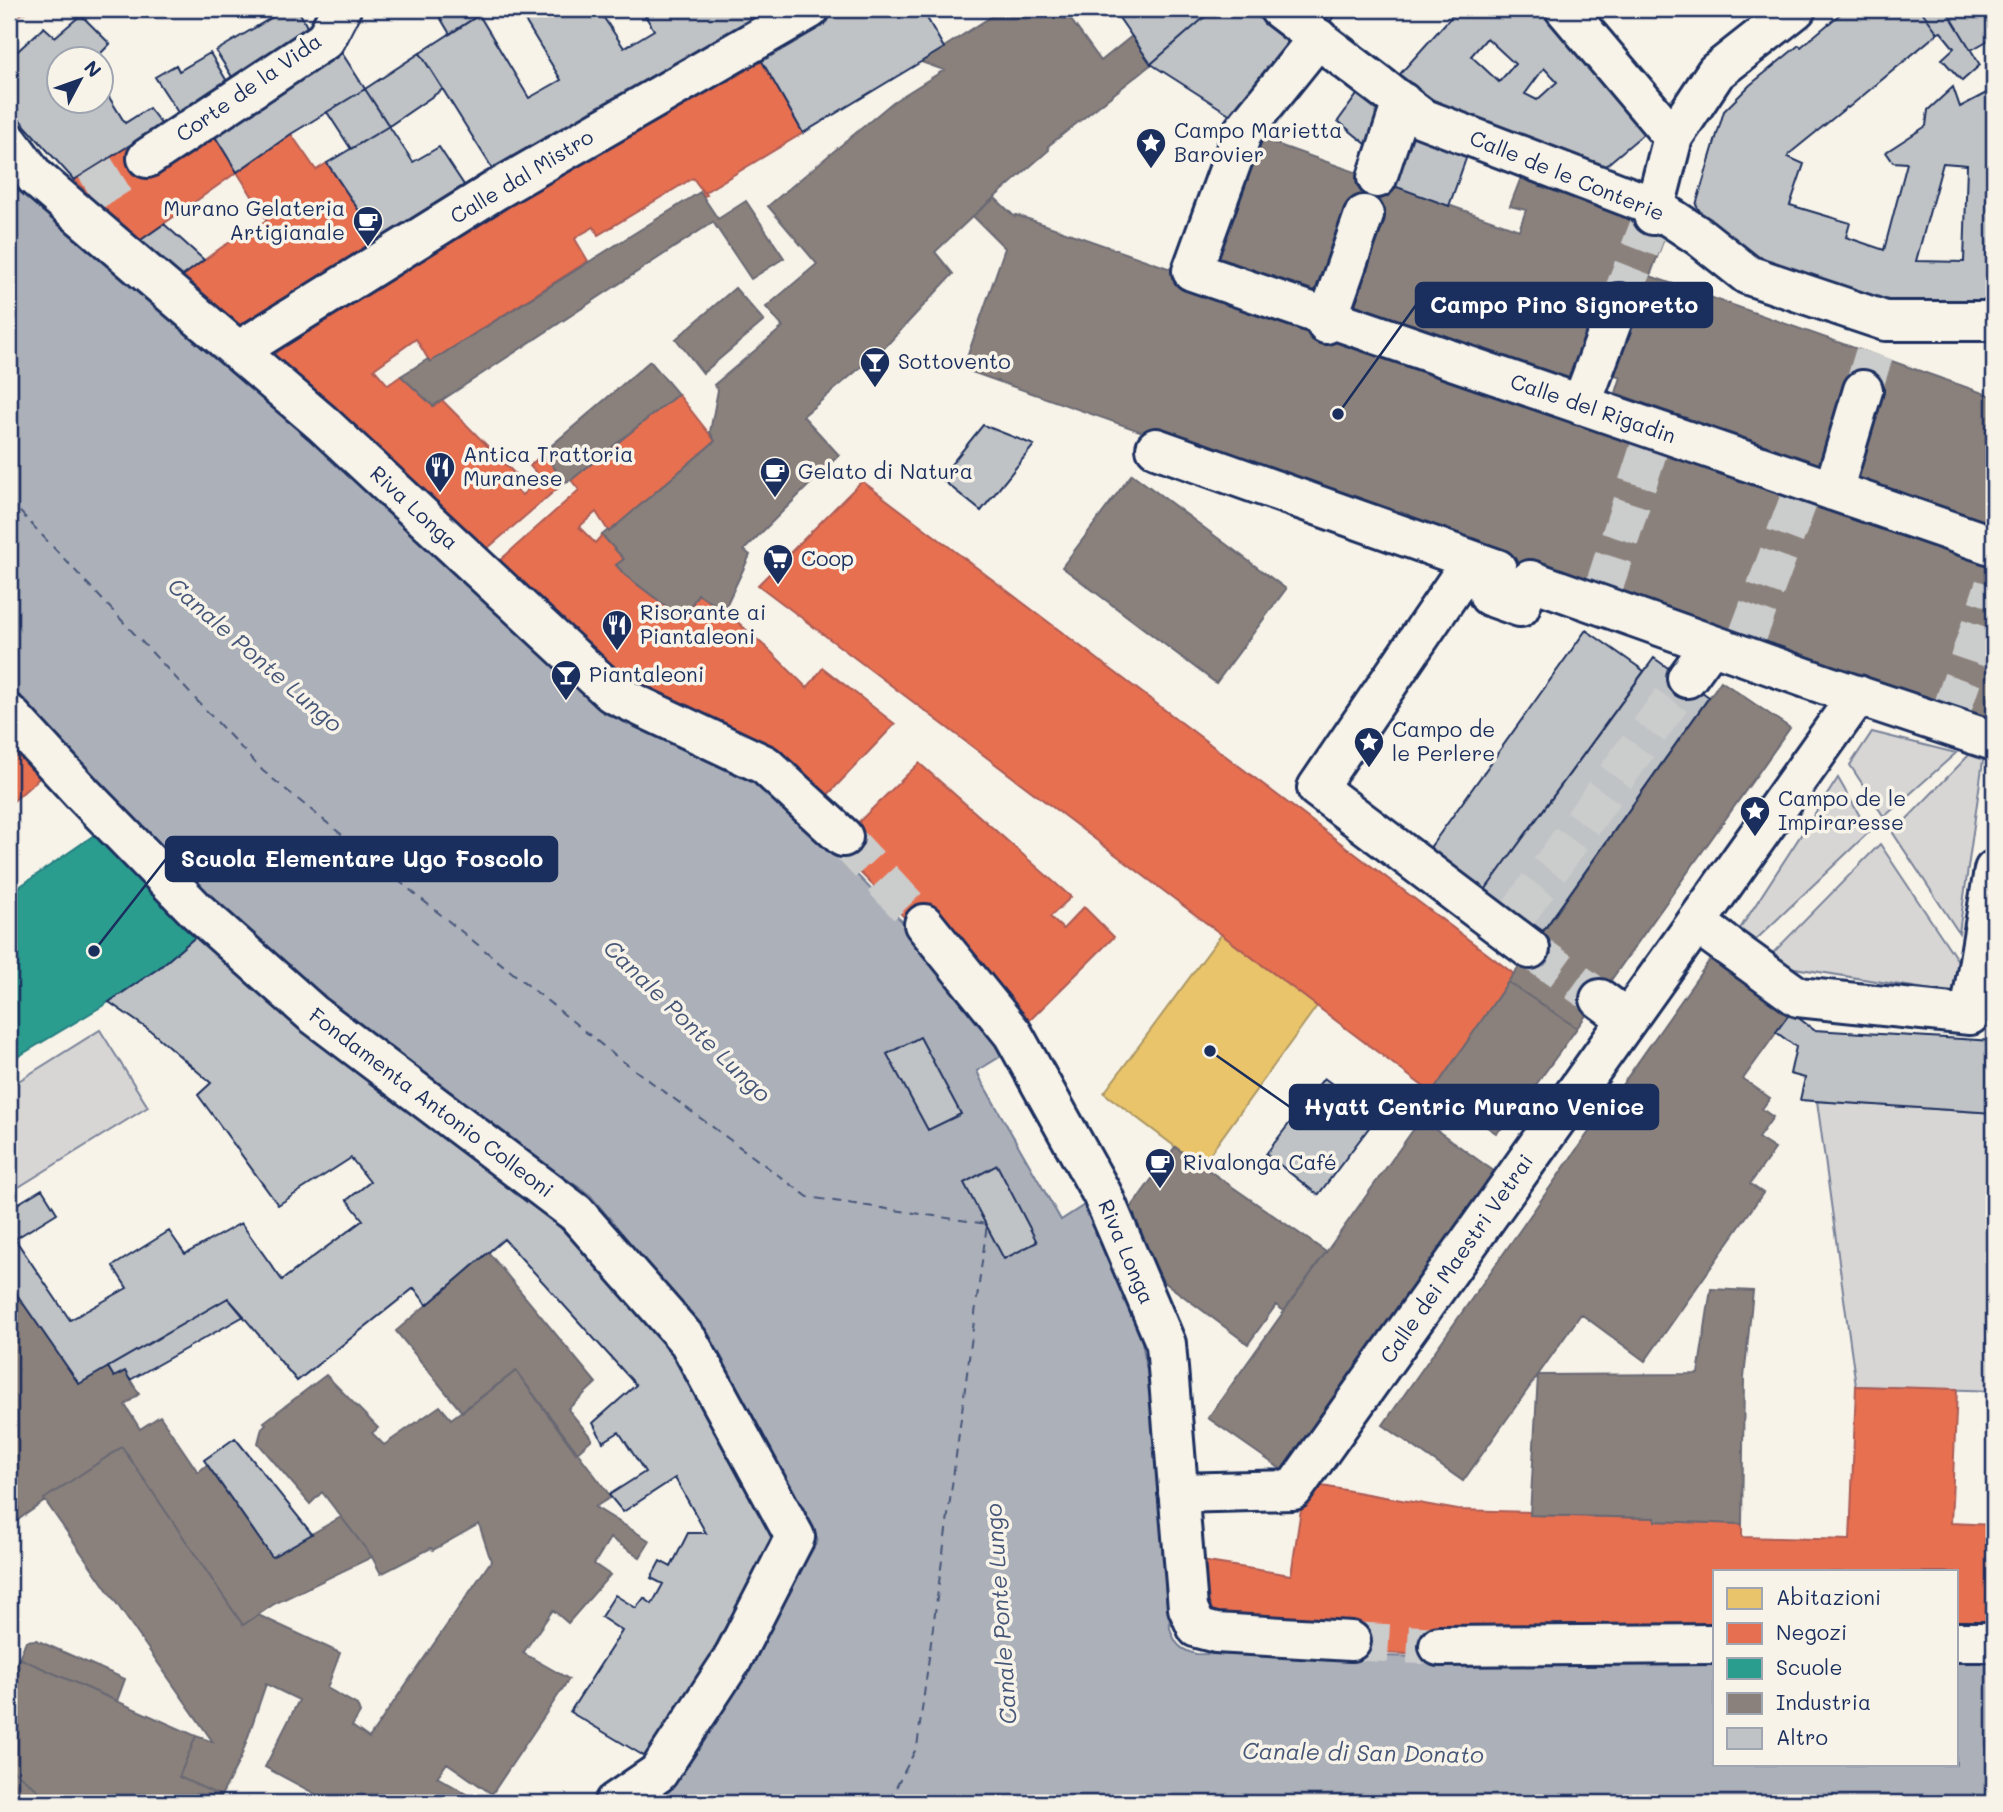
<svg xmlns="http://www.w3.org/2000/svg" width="2003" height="1812" font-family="Mali,sans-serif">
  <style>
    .green { fill: #d7d6d4; stroke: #798299; stroke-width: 2 }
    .water { fill: #acb0b9; stroke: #727c95; stroke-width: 2 }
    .homes { fill: #e9c46a; stroke: #ab9766; stroke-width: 2 }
    .shops { fill: #e76f51; stroke: #aa5c55; stroke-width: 2 }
    .schools { fill: #2a9d8f; stroke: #267c80; stroke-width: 2 }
    .industry { fill: #8a817c; stroke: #696873; stroke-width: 2 }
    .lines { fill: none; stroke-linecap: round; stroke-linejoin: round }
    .ferry { stroke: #465679; stroke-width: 2; stroke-dasharray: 9 7; stroke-linecap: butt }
    .building { fill: #c0c3c5; stroke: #1b2f5e; stroke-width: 2; fill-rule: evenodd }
    .minor-tunnel { stroke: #cbcccc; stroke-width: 38; stroke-dasharray: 38 19; stroke-linecap: butt }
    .minor-casing { stroke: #1b2f5e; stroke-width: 44 }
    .minor { stroke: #f7f3e8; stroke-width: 38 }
    .labels { text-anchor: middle; stroke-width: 7; stroke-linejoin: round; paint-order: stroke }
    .street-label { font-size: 21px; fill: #1b2f5e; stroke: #f7f3e8 }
    .poi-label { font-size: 21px; fill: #1b2f5e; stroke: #f7f3e8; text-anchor: start }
    .water-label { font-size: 23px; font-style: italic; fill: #465679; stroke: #f7f3e8 }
    .leader { fill: none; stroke: #1b2f5e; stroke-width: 2.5 }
    .callout-dot { fill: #1b2f5e; stroke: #f7f3e8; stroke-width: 2.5 }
    .callout { fill: #1b2f5e; stroke: #1b2f5e; stroke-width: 2.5 }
    .callout-label { font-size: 23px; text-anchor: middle; font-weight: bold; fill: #fff }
  </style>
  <rect width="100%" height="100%" fill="#f7f3e8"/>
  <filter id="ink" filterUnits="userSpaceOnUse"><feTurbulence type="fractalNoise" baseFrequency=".0143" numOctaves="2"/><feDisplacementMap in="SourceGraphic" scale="14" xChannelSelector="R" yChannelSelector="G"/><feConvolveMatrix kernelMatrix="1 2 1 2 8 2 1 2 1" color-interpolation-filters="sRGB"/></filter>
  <g filter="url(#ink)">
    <path class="green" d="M1872 732 1956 753 1884 817 1850 765Z
      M1984 753 1959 933 1893 833 1970 754Z
      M1838 778 1869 832 1745 950 1734 938Z
      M1880 844 1958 961 1957 994 1763 963Z
      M100 1030 148 1107 9 1193V1087Z
      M1817 1101 1994 1113V1391L1856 1386Z"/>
    <path class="water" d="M9 171 745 772 783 798 946 967 1003 1055 977 1071 982 1082 1061 1220 1089 1202 1136 1307 1161 1452 1170 1628C1175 1644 1180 1650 1196 1654L1444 1657 1714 1656V1765H1956V1655H1994V1803H647L669 1788 694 1757 818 1540 703 1330 590 1195 536 1158 532 1162 519 1153 522 1147 362 1035 206 903 9 687Z"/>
    <path class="homes" d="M1222 934 1317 1006 1201 1166 1104 1093Z"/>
    <path class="shops" d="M9 9H32L9 20Z
      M9 40 17 52 9 59Z
      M755 49 803 133 705 192 707 195 704 196 701 193 703 192 693 178 598 235 594 227 578 236 575 239 588 261 430 362 416 339 374 369 388 385 401 376 433 406 442 400 517 476 509 483 522 495 541 478 530 466 543 453 565 482 481 554 345 417 336 424 258 350Z
      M211 130 237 172 138 242 74 180 132 143 154 165Z
      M291 134 316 170 327 163 380 242 243 332 180 278 222 247 267 220 237 172Z
      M678 394 715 441 609 532 596 512 579 527 595 543 602 535 624 559 616 565 625 575 683 619 698 594 732 617 769 650 807 688 823 668 895 724 823 800 631 689 498 562 579 490 571 480Z
      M862 481 1514 974 1432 1093 758 585Z
      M9 735 44 774 9 805Z
      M919 763 1071 897 1050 917 1063 929 1084 907 1114 937 1024 1026 917 930 834 846Z
      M1856 1386 1957 1389 1951 1523 1994 1525V1629L1956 1630V1572H1714V1632L1439 1655 1349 1652 1207 1617 1201 1561 1291 1575 1305 1483 1458 1510 1531 1512 1530 1515 1655 1518V1521L1742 1524V1537L1850 1540Z"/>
    <path class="schools" d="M97 833 199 934 159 968 109 1002 14 1059 9 1052V894Z"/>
    <path class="industry" d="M1003 9H1063L1101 61 1132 36 1151 64 1153 63 1048 146 1049 150 973 216 935 252 953 274 886 346 803 416 839 455 744 550 750 555 724 610 698 594 683 619 625 575 616 565 624 559 602 535 608 530 609 532 715 441 710 432 718 390 714 385 783 327 766 307 817 264 768 206 893 102 944 70 921 62Z
      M1253 136 1519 230 1526 210 1510 206 1522 175 1668 228 1650 276 1994 397V534L1855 481 1863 458 1825 447 1818 468 1616 393 1621 377 1607 372 1602 296 1569 383 1343 301 1333 276 1323 273 1317 292 1206 253Z
      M700 192 718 219 746 201 784 258 751 279 713 222 433 406 401 376 428 359 430 362Z
      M995 198 1015 217 1016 215 1037 222 1994 558V731L963 369 1005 248 973 216Z
      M735 288 764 321 703 373 676 339Z
      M650 361 678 394 571 480 565 482 543 453Z
      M1132 474 1286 589 1216 683 1062 567Z
      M1721 681 1790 728 1577 1028 1508 982Z
      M1712 957 1791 1012 1743 1079 1770 1098 1762 1109 1773 1117 1758 1138 1775 1149 1750 1184 1763 1193 1645 1361 1581 1314 1463 1481 1383 1425Z
      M1508 982 1577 1028 1509 1122 1496 1133 1452 1103 1432 1093Z
      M1421 1119 1502 1177 1288 1474 1208 1418Z
      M1175 1147 1326 1252 1284 1311 1276 1305 1248 1344 1163 1281 1128 1212Z
      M488 1252 596 1383 568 1409 592 1439 576 1453 516 1371 462 1412 396 1331Z
      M9 1283 79 1384 108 1367 114 1377 125 1371 139 1394 125 1405 140 1429 160 1416 198 1472 207 1465 272 1557 341 1517 372 1557 274 1604 243 1625 122 1447 44 1499 45 1501 9 1526Z
      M1711 1289 1753 1291 1744 1378 1742 1524 1655 1521V1518L1530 1515 1538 1375 1698 1374Z
      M516 1371 611 1497 595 1507 650 1541 640 1557 610 1538 594 1564 610 1575 568 1623 553 1610 523 1653 569 1679 492 1794 447 1763 437 1777 483 1803H332L265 1767 299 1700 266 1684 241 1757 221 1796 179 1777 196 1736 213 1742 44 1499 122 1447 243 1625 258 1615 340 1653 327 1688 357 1705 360 1713 352 1726 369 1738 491 1561 479 1524 433 1550 431 1548 381 1574 372 1557 322 1492 310 1504 258 1443 262 1428 266 1424 264 1422 326 1375 378 1428 372 1433 384 1445 440 1406 451 1419Z
      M36 1640 125 1679 117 1701 19 1658 26 1641Z
      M19 1658 196 1736 179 1777 221 1796 216 1803H54L9 1767V1680Z
      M9 1767 43 1794 54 1803H9Z"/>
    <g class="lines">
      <path class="ferry" d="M9 500 263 771 613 1054 808 1197 987 1224 917 1747 888 1803"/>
    </g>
    <path class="building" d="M286 9H298L310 33 234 80 216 51Z
      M435 9H475L479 15 450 34Z
      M518 9H598L624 48 654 30 641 9H777L494 171 420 53 479 15 529 98 561 80Z
      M830 9H922L944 48 803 133 755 49Z
      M1113 9H1214L1151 64Z
      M1214 9H1248L1292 42 1234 117 1151 64Z
      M1311 9H1339L1329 23Z
      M1445 9H1458L1452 16Z
      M1458 9H1544L1647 131 1603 168 1469 126 1399 75ZM1487 38 1515 64 1499 82 1471 56ZM1544 68 1557 82 1537 100 1525 94Z
      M1843 9H1928L1923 13 1938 33 1848 108 1847 107 1789 154 1788 157 1804 164 1790 205 1850 223 1846 237 1884 250 1907 163 1893 162 1886 152 1926 126 1928 110 1953 87 1960 107 1994 89V129L1991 139H1994V305L1873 301 1769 272 1719 242 1696 205 1724 111 1750 85 1799 45 1801 47 1845 10ZM1943 163 1967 165 1964 262 1916 261Z
      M1928 9H1946L1980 65 1962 81 1942 59 1954 48 1941 32 1938 33 1923 13Z
      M1946 9H1994V37L1971 50Z
      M81 15 110 44 94 60H60V102H102V89H104L125 123 149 108 162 125 74 180 9 108V59L44 27 55 37Z
      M340 50 365 89 291 134 237 172 211 130Z
      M210 53 228 83 179 114 155 77 176 65 179 71Z
      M420 53 443 89 389 126 365 89Z
      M365 89 389 126 351 149 327 112Z
      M1359 92 1388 115 1366 144 1338 121Z
      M1404 125 1469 150 1449 206 1383 182Z
      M389 126 413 162 439 147 466 188 380 242 327 163Z
      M164 224 204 260 180 278 138 242Z
      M983 425 1034 445 981 511 940 478Z
      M1586 630 1644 671 1485 890 1429 849Z
      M1654 658 1709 697 1543 931 1485 890Z
      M199 934 561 1228 674 1350 774 1536 715 1647 721 1651 649 1759 570 1712 622 1631 601 1617 615 1595 636 1608 644 1598 652 1604 663 1584 651 1578 660 1561 671 1567 688 1533H706L675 1478 623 1512 609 1495 645 1472 619 1432 603 1442 593 1423 636 1385 504 1239 427 1305 414 1288 297 1381 228 1298 79 1384 9 1283V1209L42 1189 57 1213 15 1239 70 1320 127 1288 113 1266 169 1231 185 1254 241 1223 282 1280 363 1220 347 1200 370 1182 351 1158 278 1205 198 1095 211 1083 152 1032 109 1002 159 968Z
      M1791 1012 1814 1030 1994 1041V1113L1800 1100 1805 1078 1790 1074 1796 1047 1776 1032Z
      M920 1037 961 1114 928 1130 887 1054Z
      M1324 1078 1377 1117 1318 1195 1266 1154Z
      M997 1165 1037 1242 1004 1259 964 1183Z
      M228 1298 244 1316 130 1380 125 1371 114 1377 108 1367Z
      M235 1438 312 1534 272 1557 204 1460Z"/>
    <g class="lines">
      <path class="minor-tunnel" d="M89 194 147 158
        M1619 303 1653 215
        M1863 390 1875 351
        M1602 593 1652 439
        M1745 643 1802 491
        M1950 715 1994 586
        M843 837 924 924
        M1516 916 1687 678
        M1530 949 1600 999
        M1351 1641 1439 1646"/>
      <g class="minor-casing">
        <path id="minor" d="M1279 9 1422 118 1655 207 1700 237 1748 275 1885 321H1994
          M1565 9 1673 137
          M1318 38 1243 131 1192 271 1994 546
          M9 142 35 177 322 423 612 693 765 765 843 837
          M147 158 325 40 341 9
          M1377 178 1402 102
          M1653 215 1673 137 1716 72 1796 9
          M1326 324 1364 215
          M238 351 496 190 810 9
          M1581 405 1619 303
          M1156 448 1497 569 1489 596 1520 607 1530 580 1826 685 1994 741
          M1833 491 1863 390
          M1472 560 1317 788 1530 949
          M1687 678 1711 645
          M9 714 82 793 197 911 313 1014 576 1213 689 1342 795 1537 732 1660 658 1773 614 1803
          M1696 923 1798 997 1970 1015 1994 870
          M924 924 1013 1034 1102 1194 1166 1344 1188 1608 1197 1628 1216 1633 1351 1641
          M1600 999 1627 1019
          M1178 1493 1293 1490 1858 695
          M1956 1642H1994
          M1439 1646 1714 1644"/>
      </g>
      <use href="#minor" class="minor"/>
    </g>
  </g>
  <defs>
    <g id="sight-pin" transform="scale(1.575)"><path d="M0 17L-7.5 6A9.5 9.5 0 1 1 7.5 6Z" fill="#1b2f5e" stroke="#f7f3e8"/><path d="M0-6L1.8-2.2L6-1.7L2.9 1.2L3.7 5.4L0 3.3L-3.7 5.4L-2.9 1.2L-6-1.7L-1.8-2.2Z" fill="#fff"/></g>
    <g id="cafe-pin" transform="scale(1.575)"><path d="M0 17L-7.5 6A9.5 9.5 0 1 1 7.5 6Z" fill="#1b2f5e" stroke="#f7f3e8"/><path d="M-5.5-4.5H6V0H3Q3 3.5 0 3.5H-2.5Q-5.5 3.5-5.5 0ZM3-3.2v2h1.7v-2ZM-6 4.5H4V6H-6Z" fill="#fff"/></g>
    <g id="bar-pin" transform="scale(1.575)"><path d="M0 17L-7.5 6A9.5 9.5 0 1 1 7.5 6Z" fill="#1b2f5e" stroke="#f7f3e8"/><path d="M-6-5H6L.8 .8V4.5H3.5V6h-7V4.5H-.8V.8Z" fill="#fff"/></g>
    <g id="restaurant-pin" transform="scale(1.575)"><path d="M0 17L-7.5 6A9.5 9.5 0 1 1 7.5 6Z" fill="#1b2f5e" stroke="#f7f3e8"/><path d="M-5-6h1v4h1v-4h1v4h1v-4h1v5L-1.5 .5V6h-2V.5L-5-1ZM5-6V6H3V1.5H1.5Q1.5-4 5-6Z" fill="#fff"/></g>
    <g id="supermarket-pin" transform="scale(1.575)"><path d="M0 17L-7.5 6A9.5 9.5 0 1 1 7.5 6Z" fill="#1b2f5e" stroke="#f7f3e8"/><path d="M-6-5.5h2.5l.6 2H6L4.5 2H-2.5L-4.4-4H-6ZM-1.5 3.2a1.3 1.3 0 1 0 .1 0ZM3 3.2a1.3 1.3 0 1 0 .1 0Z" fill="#fff"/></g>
  </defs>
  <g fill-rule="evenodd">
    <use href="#sight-pin" x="1151" y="143"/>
    <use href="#cafe-pin" x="368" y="221"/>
    <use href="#bar-pin" x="875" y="362"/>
    <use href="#restaurant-pin" x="440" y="467"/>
    <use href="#cafe-pin" x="775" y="472"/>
    <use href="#supermarket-pin" x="778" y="559"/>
    <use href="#restaurant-pin" x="617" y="625"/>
    <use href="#bar-pin" x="566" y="675"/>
    <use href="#sight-pin" x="1369" y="742"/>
    <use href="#sight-pin" x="1755" y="811"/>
    <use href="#cafe-pin" x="1160" y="1163"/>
  </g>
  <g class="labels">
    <g class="street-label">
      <text transform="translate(249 88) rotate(-35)" y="7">Corte de la Vida</text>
      <text transform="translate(1567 176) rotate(22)" y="7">Calle de le Conterie</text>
      <text transform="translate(522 177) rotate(-31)" y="7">Calle dal Mistro</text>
      <text transform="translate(1593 409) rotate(19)" y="7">Calle del Rigadin</text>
      <text transform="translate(414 508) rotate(43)" y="7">Riva Longa</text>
      <text transform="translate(431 1103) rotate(37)" y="7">Fondamenta Antonio Colleoni</text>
      <text transform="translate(1126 1252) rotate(67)" y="7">Riva Longa</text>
      <text transform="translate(1457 1259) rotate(-55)" y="7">Calle dei Maestri Vetrai</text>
    </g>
    <g class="poi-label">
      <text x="1174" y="138">Campo Marietta<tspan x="1174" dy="24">Barovier</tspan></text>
      <text x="345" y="216" text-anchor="end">Murano Gelateria<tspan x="345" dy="24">Artigianale</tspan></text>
      <text x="898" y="369">Sottovento</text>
      <text x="463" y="462">Antica Trattoria<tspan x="463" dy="24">Muranese</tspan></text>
      <text x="798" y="479">Gelato di Natura</text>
      <text x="801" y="566">Coop</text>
      <text x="640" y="620">Risorante ai<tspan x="640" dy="24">Piantaleoni</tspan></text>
      <text x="589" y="682">Piantaleoni</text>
      <text x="1392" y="737">Campo de<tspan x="1392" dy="24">le Perlere</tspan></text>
      <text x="1778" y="806">Campo de le<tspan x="1778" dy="24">Impiraresse</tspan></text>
      <text x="1183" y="1170">Rivalonga Café</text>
    </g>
    <g class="water-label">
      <text transform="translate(255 655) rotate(41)" y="8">Canale Ponte Lungo</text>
      <text transform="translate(687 1021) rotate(44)" y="8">Canale Ponte Lungo</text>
      <text transform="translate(1001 1614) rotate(-94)" y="8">Canale Ponte Lungo</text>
      <text transform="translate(1363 1753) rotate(1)" y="8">Canale di San Donato</text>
    </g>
  </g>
  <path class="leader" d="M1338 414L1416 305M94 951L166 859M1210 1051L1290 1107"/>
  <g class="callout-dot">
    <circle cx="1338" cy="414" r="7"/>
    <circle cx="94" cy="951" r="7"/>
    <circle cx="1210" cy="1051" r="7"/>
  </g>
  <g class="callout">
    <rect x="1416" y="283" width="296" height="44" rx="7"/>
    <rect x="166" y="837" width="391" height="44" rx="7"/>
    <rect x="1290" y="1085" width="368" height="44" rx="7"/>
  </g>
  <g class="callout-label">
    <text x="1564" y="313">Campo Pino Signoretto</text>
    <text x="362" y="867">Scuola Elementare Ugo Foscolo</text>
    <text x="1474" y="1115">Hyatt Centric Murano Venice</text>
  </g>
  <rect width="2003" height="1812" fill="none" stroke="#f7f3e8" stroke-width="35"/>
  <rect x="18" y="18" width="1968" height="1777" fill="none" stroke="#1b2f5e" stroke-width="2.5" filter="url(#ink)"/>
  <rect x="1713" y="1570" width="245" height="196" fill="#f7f3e8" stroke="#9fa5b1" stroke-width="2"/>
  <rect x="1727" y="1588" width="35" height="21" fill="#e9c46a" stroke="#9fa5b1" stroke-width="2"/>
  <text x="1776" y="1605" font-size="21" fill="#1b2f5e">Abitazioni</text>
  <rect x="1727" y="1623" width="35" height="21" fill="#e76f51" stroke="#9fa5b1" stroke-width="2"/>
  <text x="1776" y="1640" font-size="21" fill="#1b2f5e">Negozi</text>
  <rect x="1727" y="1658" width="35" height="21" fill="#2a9d8f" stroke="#9fa5b1" stroke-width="2"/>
  <text x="1776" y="1675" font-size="21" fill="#1b2f5e">Scuole</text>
  <rect x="1727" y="1693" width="35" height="21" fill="#8a817c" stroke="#9fa5b1" stroke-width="2"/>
  <text x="1776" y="1710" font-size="21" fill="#1b2f5e">Industria</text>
  <rect x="1727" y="1728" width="35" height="21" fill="#c0c3c5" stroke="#9fa5b1" stroke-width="2"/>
  <text x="1776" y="1745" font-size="21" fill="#1b2f5e">Altro</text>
  <g transform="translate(80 80) rotate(49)"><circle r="33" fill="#f7f3e8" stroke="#9fa5b1" stroke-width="2"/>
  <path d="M0-5L12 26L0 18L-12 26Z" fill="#1b2f5e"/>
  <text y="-10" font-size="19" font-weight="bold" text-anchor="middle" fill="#1b2f5e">N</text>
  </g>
</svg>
